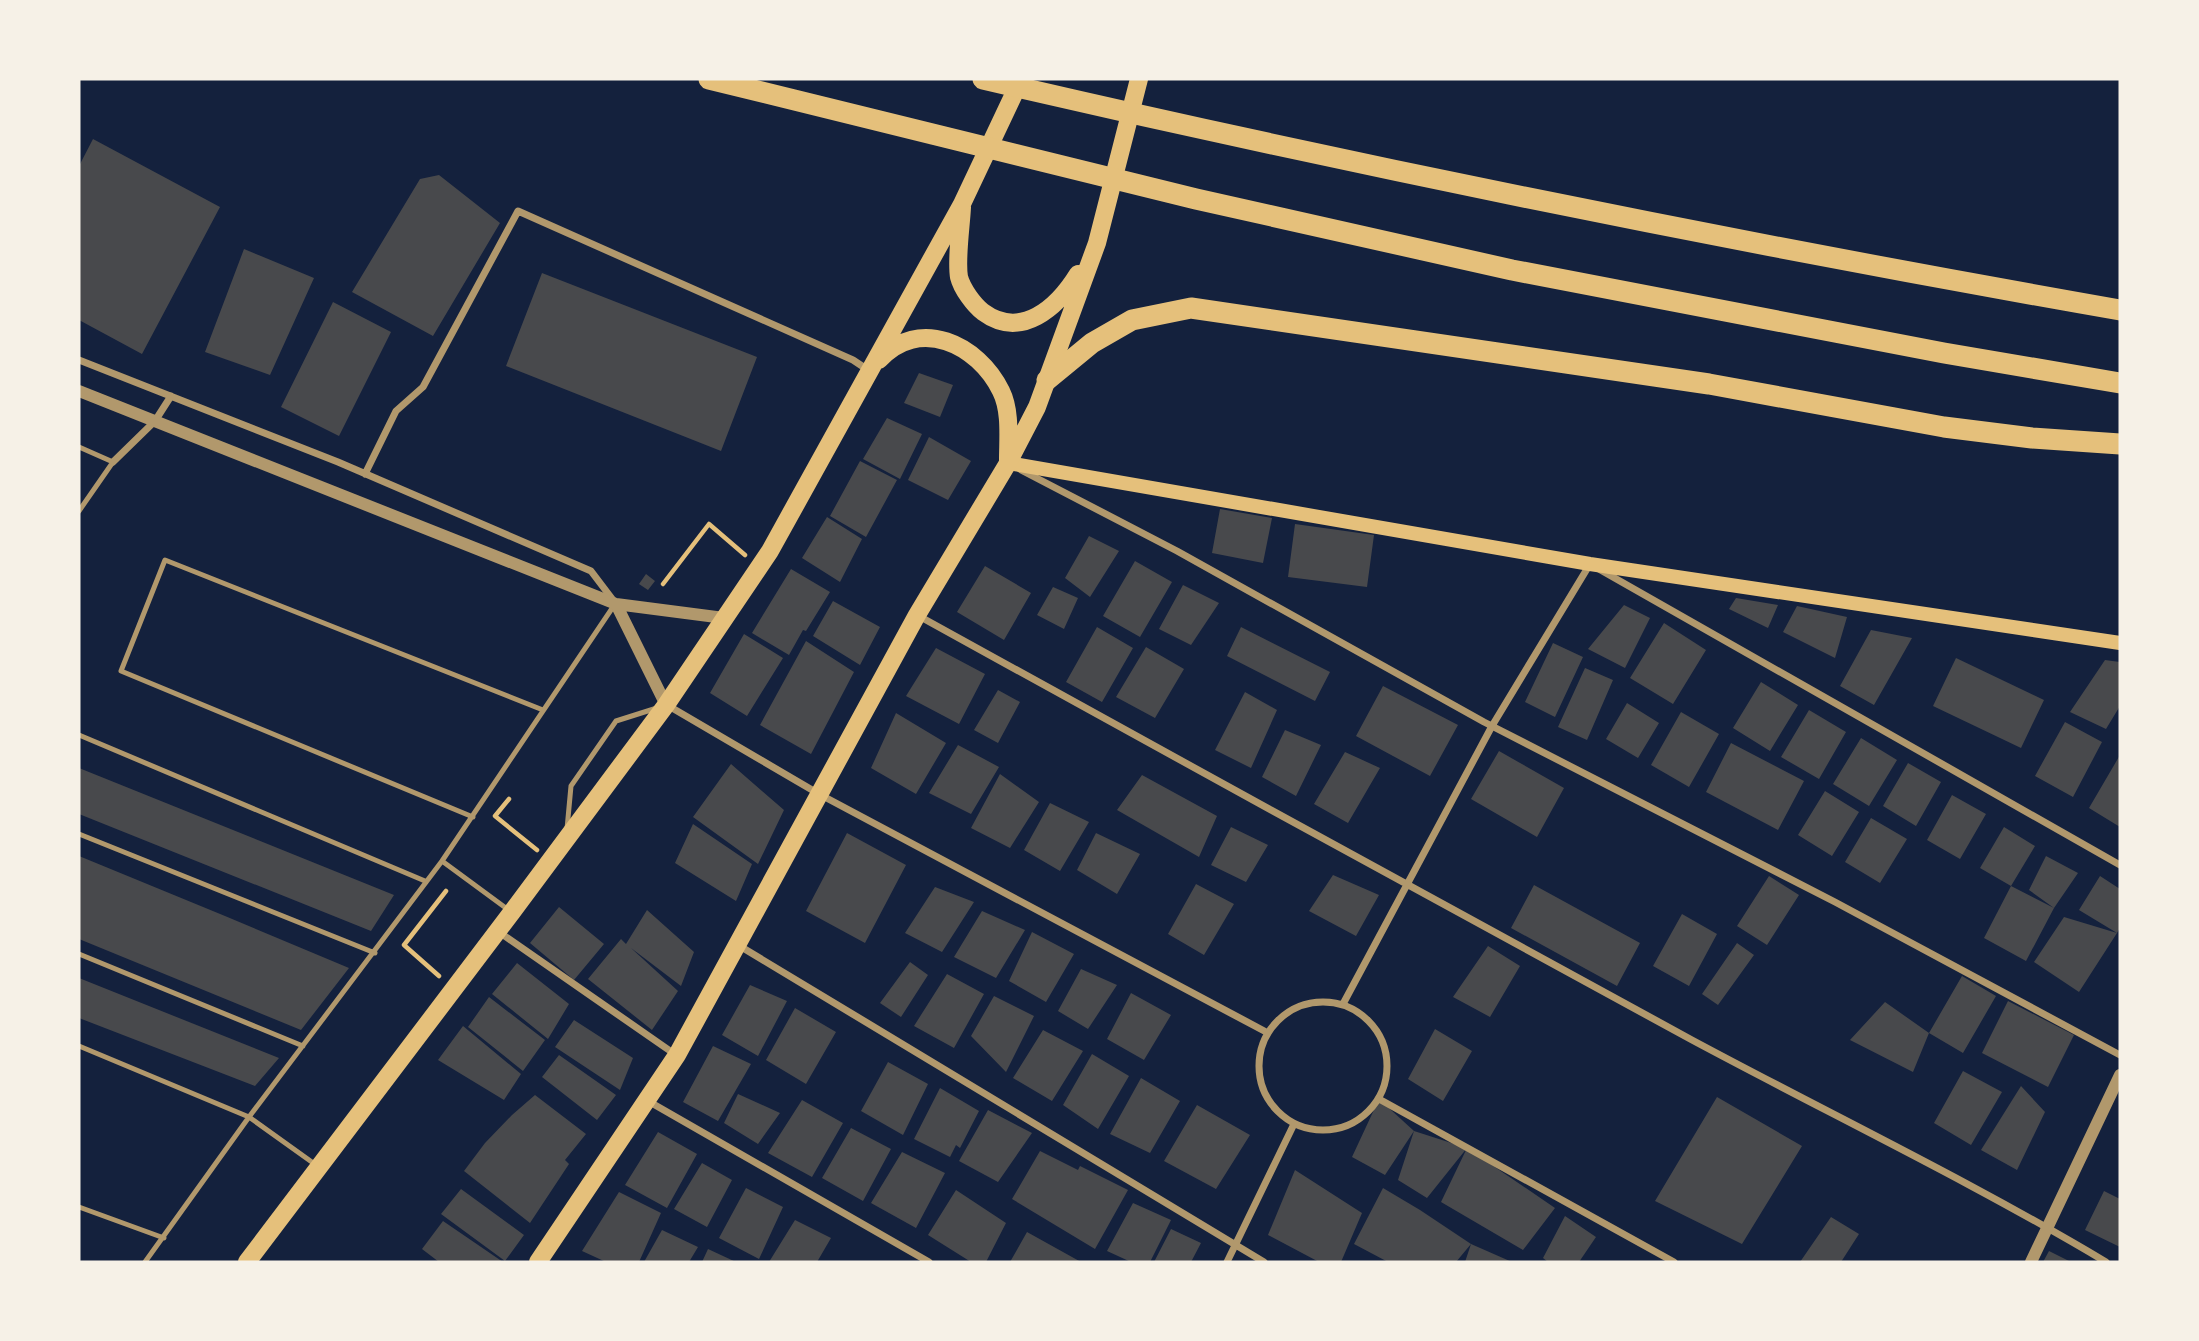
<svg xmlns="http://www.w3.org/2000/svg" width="2199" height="1341" font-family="'DM Sans',sans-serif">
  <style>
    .building { fill: #48494c }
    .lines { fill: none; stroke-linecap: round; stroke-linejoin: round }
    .path { stroke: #e5c07b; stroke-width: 4.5 }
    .service { stroke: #b1986c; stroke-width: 5 }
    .minor { stroke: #b1986c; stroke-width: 7 }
    .tertiary { stroke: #b1986c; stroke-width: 12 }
    .secondary { stroke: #e5c07b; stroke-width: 14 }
    .primary { stroke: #e5c07b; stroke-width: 18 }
    .motorway { stroke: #e5c07b; stroke-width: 21 }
  </style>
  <rect width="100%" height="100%" fill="#14213d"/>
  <path class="building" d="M93 139 220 207 142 354 79 320V166Z
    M439 175 500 223 433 336 352 292 420 179Z
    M244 249 314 278 270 375 205 352Z
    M542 273 757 357 721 451 506 366Z
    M333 302 391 332 339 436 281 407Z
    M919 373 953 385 940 417 904 403Z
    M887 418 922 434 900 479 863 459Z
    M929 437 971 461 948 500 908 480Z
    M860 461 897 480 866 537 830 516Z
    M1220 509 1272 518 1263 563 1212 553Z
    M827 517 862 539 840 582 802 558Z
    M1295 524 1374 535 1367 587 1288 577Z
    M1089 536 1119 551 1090 597 1065 578Z
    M1135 561 1172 582 1140 637 1103 616Z
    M985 566 1031 593 1004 640 957 612Z
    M791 569 830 592 806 631 803 630 789 655 752 633Z
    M646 574 655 581 648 590 639 584Z
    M1183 585 1219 603 1191 645 1159 629Z
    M1053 587 1078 598 1064 629 1037 615Z
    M1736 598 1778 605 1768 628 1729 609Z
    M833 601 880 627 860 665 813 636Z
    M1624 605 1650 618 1625 668 1588 649Z
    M1797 606 1847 617 1835 658 1783 632Z
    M1664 623 1706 650 1673 704 1630 678Z
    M1097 627 1133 648 1102 702 1066 682Z
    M1241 627 1330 672 1315 701 1227 656Z
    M1871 630 1912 638 1874 705 1840 686Z
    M744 634 783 658 747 716 710 693Z
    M806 641 854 672 811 754 760 725Z
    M1553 643 1583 657 1555 717 1525 702Z
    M1146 647 1184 669 1155 718 1116 697Z
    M936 648 985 674 959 724 906 696Z
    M1956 658 2044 700 2021 748 1933 706Z
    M2105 660 2120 662V706L2106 729 2070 712Z
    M1585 668 1613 680 1587 740 1558 727Z
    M1761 682 1798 705 1770 751 1733 728Z
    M1383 686 1458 725 1430 776 1356 736Z
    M998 690 1020 702 998 743 974 730Z
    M1245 692 1277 710 1251 768 1215 750Z
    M1627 703 1659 723 1638 758 1606 739Z
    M1809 710 1846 732 1819 779 1781 757Z
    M1681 712 1719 734 1689 787 1651 765Z
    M896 713 946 743 916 794 871 768Z
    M2065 722 2102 742 2073 797 2035 776Z
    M1285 730 1321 745 1296 796 1262 777Z
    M1861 738 1897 760 1869 806 1833 784Z
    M1731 743 1804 781 1778 830 1706 792Z
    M958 745 999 767 971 814 929 793Z
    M1499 751 1564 788 1537 837 1471 799Z
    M1345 752 1380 768 1348 823 1314 804Z
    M2120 755V827L2089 808Z
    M1908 763 1941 782 1916 826 1883 806Z
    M731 764 784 810 758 864 693 817Z
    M79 768 394 895 371 931 79 814Z
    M1000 774 1039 802 1010 848 971 828Z
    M1142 775 1217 816 1199 857 1117 810Z
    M1825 791 1859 812 1832 856 1798 835Z
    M1952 795 1986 814 1960 859 1927 840Z
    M1050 803 1089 822 1060 871 1024 850Z
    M1871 818 1907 839 1880 883 1845 862Z
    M693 824 752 864 736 901 675 863Z
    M1231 827 1268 845 1246 882 1211 865Z
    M2004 827 2035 846 2011 886 1980 868Z
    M847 833 906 865 865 943 806 911Z
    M1096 833 1140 854 1117 894 1077 870Z
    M79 856 225 916 349 968 301 1030 79 939Z
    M2046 856 2078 873 2054 908 2029 890Z
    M1333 875 1379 895 1356 936 1309 911Z
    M1769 876 1799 895 1767 945 1737 926Z
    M2100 876 2120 889V928L2117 933 2079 910Z
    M1196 884 1234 904 1204 955 1168 934Z
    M1534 885 1640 943 1617 986 1511 928Z
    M2011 886 2054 908 2026 961 1984 938Z
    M935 887 974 902 942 952 905 933Z
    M559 907 604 944 574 980 530 943Z
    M647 910 694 952 681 986 631 948 678 991 652 1030 588 979 621 939 626 944Z
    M982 911 1025 930 996 978 954 957Z
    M1682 914 1717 934 1689 986 1653 966Z
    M2064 917 2117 933 2079 992 2034 962Z
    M1032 932 1074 954 1046 1002 1009 981Z
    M1737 943 1754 955 1718 1005 1702 994Z
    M1488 946 1520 966 1490 1017 1453 997Z
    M910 962 928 975 901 1017 880 1003Z
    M517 963 569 1004 548 1039 492 994Z
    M1081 969 1117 985 1088 1029 1058 1011Z
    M947 974 984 994 954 1048 914 1026Z
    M1962 976 1996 996 1963 1053 1929 1033Z
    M79 978 279 1058 255 1086 79 1018Z
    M750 985 787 1001 758 1056 722 1035Z
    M1131 993 1171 1015 1144 1060 1107 1039Z
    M994 996 1034 1016 1006 1072 971 1036Z
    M489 997 545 1040 523 1071 468 1027Z
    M2008 1001 2074 1035 2048 1087 1982 1053Z
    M1885 1002 1929 1033 1913 1072 1850 1040Z
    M795 1008 836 1032 806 1084 766 1060Z
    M574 1020 633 1058 620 1090 555 1047Z
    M463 1026 521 1074 504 1100 438 1060Z
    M1435 1029 1472 1051 1443 1101 1408 1079Z
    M1043 1030 1083 1051 1052 1101 1013 1078Z
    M713 1046 751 1064 718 1121 683 1102Z
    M1092 1054 1129 1076 1098 1129 1063 1105Z
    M559 1055 616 1095 597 1120 542 1077Z
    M888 1062 928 1084 903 1135 861 1111Z
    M1963 1071 2002 1092 1971 1145 1934 1123Z
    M1141 1078 1180 1101 1150 1153 1110 1134Z
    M2021 1086 2045 1112 2017 1170 1981 1150Z
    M940 1088 979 1111 960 1148 956 1145 950 1157 914 1139Z
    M738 1094 780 1113 758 1144 724 1123Z
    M535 1095 586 1134 565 1160 569 1164 530 1223 464 1171 485 1143 512 1115Z
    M1717 1097 1802 1146 1742 1244 1655 1201Z
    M1379 1099 1414 1131 1467 1148 1555 1208 1523 1250 1441 1202 1467 1148 1427 1198 1398 1180 1414 1131 1385 1175 1352 1157Z
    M802 1100 843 1123 812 1177 768 1153Z
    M1197 1105 1250 1135 1216 1189 1164 1161Z
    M988 1110 1032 1133 998 1182 959 1161Z
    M851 1128 891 1149 863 1201 822 1178Z
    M658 1132 697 1154 667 1208 625 1185Z
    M1040 1151 1078 1170 1080 1166 1128 1190 1095 1249 1012 1199Z
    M902 1152 945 1173 916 1228 871 1203Z
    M702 1163 732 1180 707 1227 674 1209Z
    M1295 1170 1362 1213 1341 1262H1319L1268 1235Z
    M746 1188 783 1207 759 1259 719 1238Z
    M1383 1188 1420 1210 1471 1244 1456 1262H1388L1354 1244Z
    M461 1189 524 1235 505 1261 441 1214Z
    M956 1190 1006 1223 986 1262H971L928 1235Z
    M2104 1191 2120 1199V1247L2085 1230Z
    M619 1192 661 1213 639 1262H606L582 1251Z
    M1133 1203 1171 1220 1150 1262H1131L1107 1251Z
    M1565 1216 1596 1237 1579 1262H1548L1543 1258Z
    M1831 1217 1859 1234 1841 1262H1800Z
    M795 1220 831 1238 817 1262H769Z
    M443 1221 503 1262H439L422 1249Z
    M1171 1229 1201 1243 1191 1262H1154Z
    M662 1230 698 1247 689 1262H644Z
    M1027 1232 1081 1262H1010Z
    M1471 1244 1512 1262H1465Z
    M708 1249 736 1262H702Z
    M2049 1251 2071 1262H2043Z"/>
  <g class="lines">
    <path class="path" d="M663 584 709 524 745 555
      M509 799 495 816 537 850
      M439 976 404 945 446 891"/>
    <path class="service" d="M79 447 113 462 79 511
      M79 735 425 881
      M473 817 121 671 165 560 543 710
      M567 829 571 786 616 721 657 708
      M79 834 375 953
      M442 861 510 911
      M79 954 303 1046
      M79 1046 249 1117 316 1165
      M79 1207 164 1238
      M145 1262 249 1117 442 861 615 604"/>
    <path class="minor" d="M79 360 338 462 591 571 613 600
      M113 462 155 421 171 396
      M1021 470 1177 551 1484 722 1835 902 2120 1055
      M365 474 396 411 423 387 518 211 853 360 868 370
      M917 615C1175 757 1433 900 1692 1040 1830 1114 1972 1182 2106 1262
      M667 705 819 794 1268 1033
      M499 932 676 1055
      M738 945 1264 1262
      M1259 1066a64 64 0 1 1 128 0a64 64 0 1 1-128 0Z
      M1343 1004 1492 726 1590 564 2120 865
      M1379 1099 1674 1262
      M648 1101 929 1262
      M1227 1262 1294 1124"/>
    <path class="tertiary" d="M79 391 616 604 724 618
      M616 604 666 705
      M2031 1262 2120 1075"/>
    <path class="secondary" d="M1008 463 1590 564 2120 643"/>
    <path class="primary" d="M962 207C961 227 956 259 959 277 962 289 974 305 983 312 1021 340 1057 308 1078 274
      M879 360C919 316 978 344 1001 391 1011 411 1008 438 1008 460
      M247 1262 512 912 666 705 770 551 962 204 1021 79
      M538 1262 677 1055 917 615 1008 463 1037 407 1097 243 1139 79"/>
    <path class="motorway" d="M709 79 1196 199 1512 270 1944 353 2120 383
      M983 79C1360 167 1739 243 2120 310
      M1047 380 1092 343 1132 320 1191 308 1709 384 1944 427 2032 438 2120 444"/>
  </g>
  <rect width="2199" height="1341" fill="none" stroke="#f6f1e7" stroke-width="161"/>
</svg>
